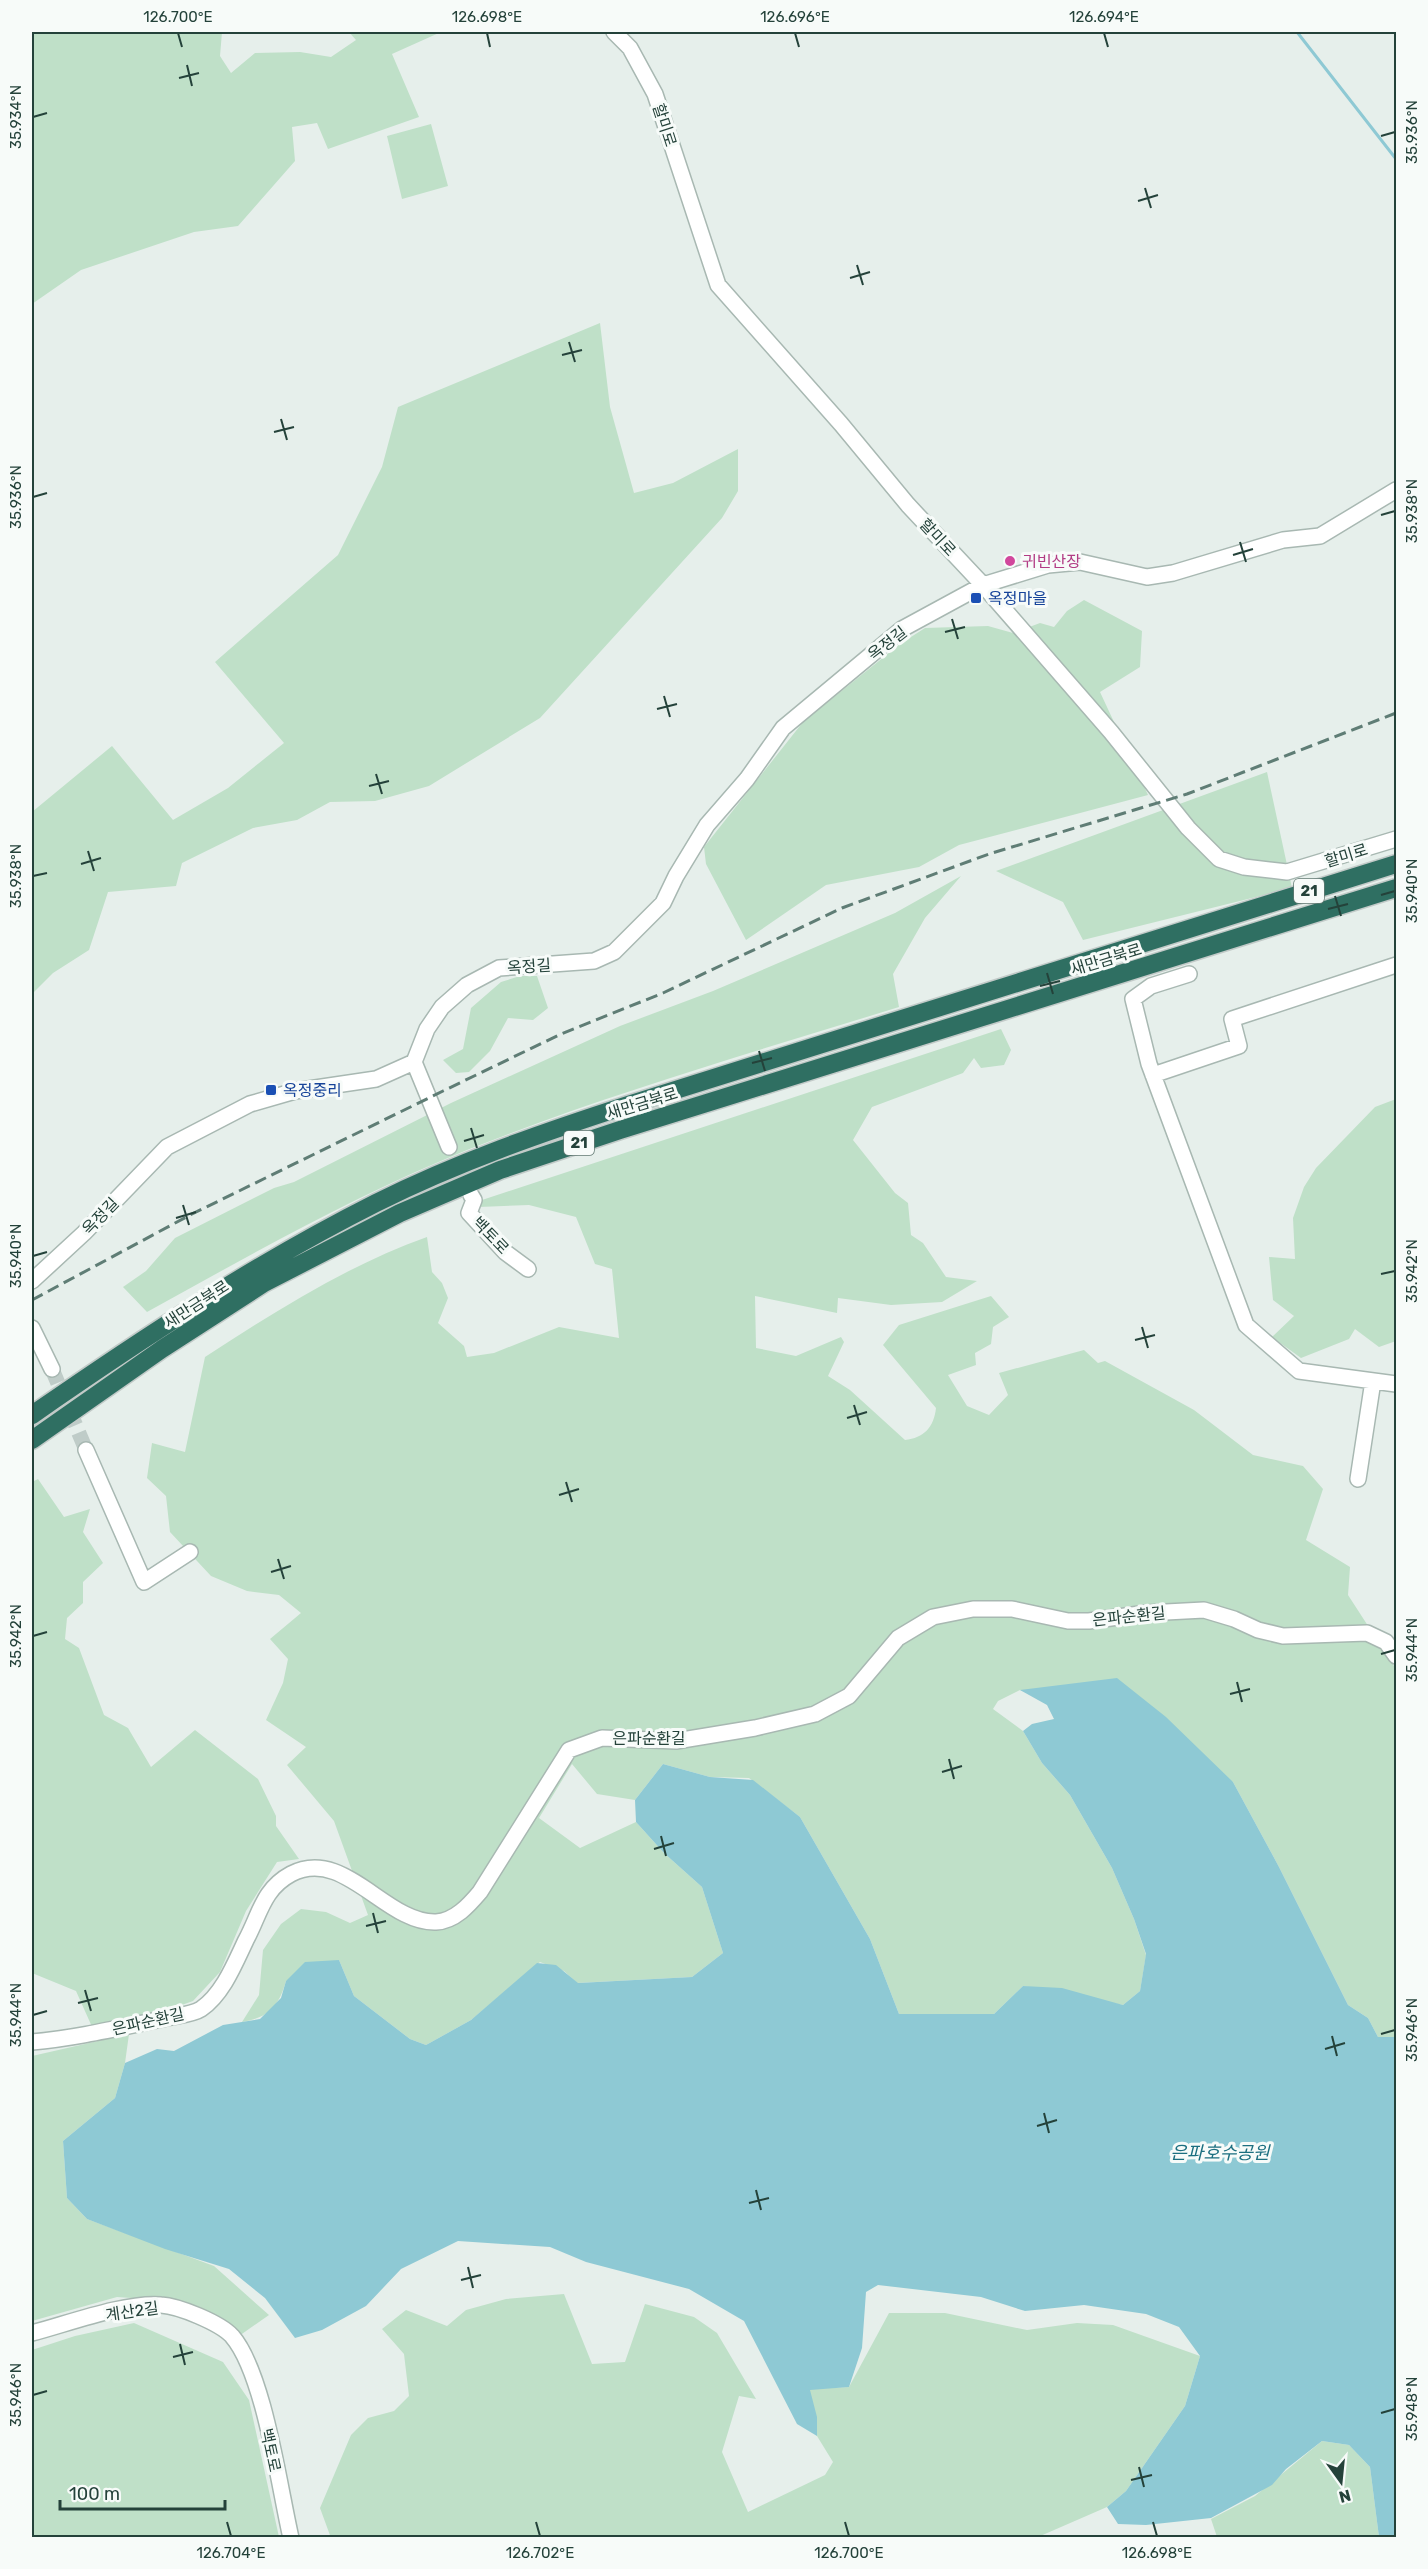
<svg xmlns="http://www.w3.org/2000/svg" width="1428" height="2569" font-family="Rubik,'Noto Sans KR',sans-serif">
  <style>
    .green { fill: #bfe0c8 }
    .water { fill: #8ec9d4 }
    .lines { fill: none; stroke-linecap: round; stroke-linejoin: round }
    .stream { stroke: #8ec9d4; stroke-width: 3 }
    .minor-tunnel { stroke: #bfccc8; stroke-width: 15; stroke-dasharray: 15 8; stroke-linecap: butt }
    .minor-casing { stroke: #a8b8b2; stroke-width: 18 }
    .highway-casing { stroke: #c2cac8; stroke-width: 21 }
    .minor { stroke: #fff; stroke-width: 15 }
    .highway { stroke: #2f6f62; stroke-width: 18 }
    .rail { stroke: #5f7d75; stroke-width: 3; stroke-dasharray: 12 6; stroke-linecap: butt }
    .ticks { fill: none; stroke: #24423a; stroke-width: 2 }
    .hotel-dot { fill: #d1479c; stroke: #f7fbf9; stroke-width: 2 }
    .transit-dot { fill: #1a4fb4; stroke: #f7fbf9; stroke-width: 2 }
    .labels { text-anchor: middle; stroke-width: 6; stroke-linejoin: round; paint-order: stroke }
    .shield { fill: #f7fbf9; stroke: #637a73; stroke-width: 1.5 }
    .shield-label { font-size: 15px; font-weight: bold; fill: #24423a }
    .street-label { font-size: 16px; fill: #24423a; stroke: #f7fbf9 }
    .hotel-label { font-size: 16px; fill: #b23c85; stroke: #f7fbf9; text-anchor: start }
    .transit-label { font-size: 16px; fill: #164399; stroke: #f7fbf9; text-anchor: start }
    .water-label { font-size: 18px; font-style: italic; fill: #1c6f80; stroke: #f7fbf9 }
    .neatline { fill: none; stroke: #24423a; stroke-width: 2 }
    .ticks-label { font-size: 15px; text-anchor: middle; fill: #24423a }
  </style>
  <rect width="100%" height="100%" fill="#e6efeb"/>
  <path class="green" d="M32 32H222L220 56 231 73 255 53 300 52 331 57 356 40 349 32H441L392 54 419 117 328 149 317 123 292 127 295 161 238 226 194 232 81 270 32 304Z
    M431 124 448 186 402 199 387 136Z
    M600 323 610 407 634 493 673 483 738 449V491L722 518 540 718 429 786 375 801 330 802 297 820 253 828 182 863 176 886 108 892 89 950 53 973 32 994V812L112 746 173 820 228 788 284 743 215 662 338 555 382 467 398 407Z
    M1084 600 1142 631 1140 667 1100 692 1148 795 959 845 919 867 826 885 746 940 706 864 704 847 803 722 900 644 925 628 988 626 1013 633 1040 623 1054 627 1067 611Z
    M1267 772 1292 888 1083 940 1063 902 996 871Z
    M961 876 925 918 893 974 899 1007C754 1052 608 1094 467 1150 356 1195 252 1254 147 1312L123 1287 146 1271 175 1238 274 1188 294 1182 451 1103 620 1026 713 991 895 913Z
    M520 976H537L548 1008 533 1020 508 1018 490 1051 469 1072 456 1073 443 1060 463 1049 471 1008 501 982Z
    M1001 1029 1011 1050 1004 1065 981 1068 974 1058 963 1073 872 1107 853 1140 895 1193 908 1203 911 1235 923 1243 946 1277 977 1281 942 1302 891 1305 838 1298 837 1313 755 1296 756 1348 796 1356 841 1337 844 1342 828 1376 850 1390 905 1440C924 1438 934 1427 936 1408L883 1345 899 1325 991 1296 1009 1317 993 1327 991 1344 975 1353 976 1365 948 1375 967 1406 989 1415 1008 1395 999 1373 1084 1350 1098 1363 1105 1361 1194 1410 1253 1455 1303 1466 1323 1489 1306 1540 1350 1567 1348 1595 1396 1669V2037H1378L1368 2018 1348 2005 1279 1867 1233 1782 1020 1690 998 1701 993 1709 1023 1731 1042 1763 1070 1795 1112 1868 1134 1919 1146 1955 1140 1991 1123 2005 1023 1986 994 2014H899L870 1939 800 1817 749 1778 710 1777 663 1764 635 1800 597 1794 572 1764 539 1818 580 1848 636 1822 664 1853 702 1887 723 1953 692 1977 577 1983 564 1971 540 1962 471 2020 426 2045 410 2039 354 1996 339 1960 286 1981C279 2006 268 2018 242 2022L259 1995 263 1950 281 1924 301 1909 326 1912 350 1923 368 1915 334 1821 287 1765 306 1747 266 1720 283 1683 288 1659 270 1639 301 1613 279 1595 247 1591 211 1576 170 1532 166 1496 147 1478 152 1443 185 1452 205 1357C276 1311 346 1266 427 1237L432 1272 442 1283 448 1298 438 1323 464 1346 467 1357 494 1353 559 1327 619 1338 612 1269 595 1264 576 1217 529 1205 479 1207 482 1200Z
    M1396 1099V1341L1379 1347 1355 1329 1349 1339 1301 1358 1272 1337 1294 1316 1273 1300 1269 1257 1295 1259 1293 1218 1304 1187 1316 1168 1375 1107Z
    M38 1479 64 1517 90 1509 83 1532 103 1563 83 1582V1603L67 1618 65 1639 79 1648 104 1715 128 1728 151 1767 195 1730 258 1779 276 1816V1826L299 1859 277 1862 246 1911 220 1972 193 2001 162 2012 93 2029 76 1991 32 1973V1482Z
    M129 2034 125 2063 115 2098 63 2141 67 2198 87 2219 214 2266 269 2315 239 2336 187 2302 117 2297 32 2321V2056Z
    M564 2294 592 2364 625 2362 645 2304 694 2317 717 2333 756 2399 739 2396 722 2452 748 2512 825 2475 833 2462 817 2436 809 2389 849 2387 889 2313H945L1027 2330 1077 2323 1113 2325 1200 2356 1185 2406 1126 2491 1107 2507 1038 2537 331 2538 320 2508 351 2435 368 2418 394 2411 409 2396 404 2354 382 2329 406 2310 447 2326 466 2310 506 2299Z
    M134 2323 223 2362 249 2400 279 2537H32V2350L75 2336Z
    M1322 2441 1349 2445 1370 2467 1379 2537H1217L1211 2519 1255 2496Z"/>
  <path class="water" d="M1117 1678 1166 1717 1233 1782 1279 1867 1348 2005 1368 2018 1378 2037H1396V2537H1379L1370 2467 1349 2445 1322 2441 1286 2469 1272 2485 1211 2518 1146 2525 1118 2524 1107 2507 1126 2491 1185 2406 1200 2356 1179 2327 1146 2314 1084 2305 1025 2311 981 2297 878 2285 866 2292 862 2348 849 2387 810 2390 817 2417V2436L797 2424 744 2321 689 2289 586 2262 550 2247 458 2241 401 2269 366 2306 322 2330 295 2338 265 2298 229 2269 165 2249 87 2219 67 2198 63 2141 115 2098 125 2063 157 2049 174 2051 223 2025 260 2019 281 1998 286 1981 305 1962 339 1960 354 1996 410 2039 426 2045 471 2020 537 1963 556 1965 578 1983 692 1977 723 1953 702 1887 664 1853 636 1822 635 1800 663 1764 710 1777 753 1780 800 1817 870 1939 899 2014H994L1023 1986 1062 1988 1123 2005 1140 1991 1146 1954 1134 1919 1112 1868 1070 1795 1042 1763 1023 1731 1032 1724 1054 1719 1047 1705 1020 1690Z"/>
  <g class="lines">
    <path class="stream" d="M1297 32 1396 159"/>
    <path class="minor-tunnel" d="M52 1369 86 1450"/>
    <g class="minor-casing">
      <path id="minor" d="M614 32 630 48 655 94 718 285 841 424 908 505 983 585 1111 732 1188 828 1219 859 1244 867 1287 872 1396 839
        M1189 974 1151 986 1133 999 1149 1064 1246 1325 1299 1371 1396 1384
        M414 1062 449 1147
        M1153 1075 1239 1046 1232 1019 1396 965
        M471 1195 474 1200 469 1213 505 1252 528 1269
        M32 1281 84 1233 167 1147 250 1104 295 1091 376 1079 414 1062 427 1029 442 1007 467 985 499 968 594 961 614 952 663 903 676 876 707 825 747 779 783 728 902 629 983 585 1048 565 1080 562 1147 577 1173 573 1283 540 1320 536 1396 490
        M32 1328 52 1369
        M86 1450 144 1582 190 1552
        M1358 1479 1373 1381
        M32 2042C76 2038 118 2028 162 2019 173 2016 192 2015 201 2009 223 1994 235 1963 246 1940 260 1914 263 1889 291 1874 344 1846 386 1924 436 1922 455 1921 469 1905 480 1892L569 1750 602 1738 676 1741 755 1728 815 1714 849 1696 898 1638 933 1617 973 1609H1012L1068 1621H1089L1147 1613 1204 1610 1234 1619 1258 1630 1283 1636 1367 1633 1386 1642 1396 1656
        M32 2333C67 2324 125 2302 161 2305 179 2306 220 2323 232 2336 264 2373 279 2486 291 2538"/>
    </g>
    <g class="highway-casing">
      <path id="highway" d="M32 1415C143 1338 255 1264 376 1203 458 1162 544 1132 631 1104L1396 864
        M32 1440 162 1349 264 1283 400 1213 500 1170 620 1130 1396 888"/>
    </g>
    <use href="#minor" class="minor"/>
    <use href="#highway" class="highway"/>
    <path class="rail" d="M32 1300 190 1215 443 1091 561 1034 663 993 842 908 989 854 1187 794 1396 713"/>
  </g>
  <path class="ticks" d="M178 33 182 47M487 33 490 47M795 33 799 47M1104 33 1108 47M187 65 192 86M179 78 199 73M33 117 47 113M1381 136 1395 132M1145 188 1151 208M1138 201 1158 195M857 265 863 285M850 278 870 272M569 342 575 362M562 355 582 350M281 419 287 440M274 432 294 427M33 497 47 493M1381 515 1395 511M1240 542 1246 562M1233 555 1253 549M952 619 958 639M945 632 965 627M664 696 670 717M657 709 677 704M376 774 382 794M369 786 389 781M88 851 94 871M81 864 101 858M33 876 47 873M1381 895 1395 891M1335 896 1341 916M1328 909 1348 904M1047 973 1053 994M1040 986 1060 981M759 1051 765 1071M752 1063 772 1058M471 1128 477 1148M464 1141 484 1135M183 1205 189 1225M176 1218 196 1212M33 1256 47 1252M1381 1274 1395 1271M1142 1327 1148 1348M1135 1340 1155 1335M854 1405 860 1425M847 1418 867 1412M566 1482 572 1502M559 1495 579 1489M278 1559 284 1579M271 1572 291 1566M33 1636 47 1632M1381 1654 1395 1650M1237 1682 1242 1702M1230 1694 1250 1689M949 1759 954 1779M942 1772 962 1766M661 1836 666 1856M654 1849 674 1843M373 1913 378 1933M366 1926 386 1921M85 1990 91 2011M78 2003 98 1998M33 2015 47 2011M1381 2034 1395 2030M1332 2036 1337 2056M1325 2049 1345 2043M1044 2113 1049 2133M1037 2126 1057 2120M756 2190 761 2210M749 2203 769 2198M468 2267 473 2288M461 2280 481 2275M180 2344 185 2365M173 2357 193 2352M33 2395 47 2391M1381 2413 1395 2409M1139 2467 1144 2487M1131 2480 1152 2475M227 2522 231 2536M536 2522 540 2536M845 2522 849 2536M1153 2522 1157 2536"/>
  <circle class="hotel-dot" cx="1010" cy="561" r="6"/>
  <g class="transit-dot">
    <rect x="970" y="592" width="12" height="12" rx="3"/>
    <rect x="265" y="1084" width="12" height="12" rx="3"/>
  </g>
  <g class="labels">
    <g class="shield">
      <rect x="1294" y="879" width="30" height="24" rx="4.5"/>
      <rect x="564" y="1131" width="30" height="24" rx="4.5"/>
    </g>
    <g class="shield-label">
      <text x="1309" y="896">21</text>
      <text x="579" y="1148">21</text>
    </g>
    <g class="street-label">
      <text transform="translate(665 125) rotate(72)" y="6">할미로</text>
      <text transform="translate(938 537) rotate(47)" y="6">할미로</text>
      <text transform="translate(887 643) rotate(-38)" y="6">옥정길</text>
      <text transform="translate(1346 855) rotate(-17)" y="6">할미로</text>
      <text transform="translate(1106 959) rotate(-17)" y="6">새만금북로</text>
      <text transform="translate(529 966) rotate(-4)" y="6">옥정길</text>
      <text transform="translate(642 1103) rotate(-17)" y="6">새만금북로</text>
      <text transform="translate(100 1216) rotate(-46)" y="6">옥정길</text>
      <text transform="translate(491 1235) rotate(46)" y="6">백토로</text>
      <text transform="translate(196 1304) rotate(-33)" y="6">새만금북로</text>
      <text transform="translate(1129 1616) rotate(-6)" y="6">은파순환길</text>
      <text x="649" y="1744">은파순환길</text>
      <text transform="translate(148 2021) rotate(-13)" y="6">은파순환길</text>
      <text transform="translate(132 2311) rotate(-8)" y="6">계산2길</text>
      <text transform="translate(271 2450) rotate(78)" y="6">백토로</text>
    </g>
    <g class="hotel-label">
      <text x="1022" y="567">귀빈산장</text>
    </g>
    <g class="transit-label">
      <text x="988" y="604">옥정마을</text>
      <text x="283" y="1096">옥정중리</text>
    </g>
    <g class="water-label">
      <text x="1220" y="2159">은파호수공원</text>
    </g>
  </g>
  <rect width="1428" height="2569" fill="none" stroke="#f7fbf9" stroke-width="66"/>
  <g transform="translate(1341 2482) rotate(165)" stroke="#f7fbf9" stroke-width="4.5" paint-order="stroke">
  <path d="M0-4.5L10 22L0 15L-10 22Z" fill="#24423a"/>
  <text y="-9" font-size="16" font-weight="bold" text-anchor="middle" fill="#24423a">N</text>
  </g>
  <path d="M60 2500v9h165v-9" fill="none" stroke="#24423a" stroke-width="3"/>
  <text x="69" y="2500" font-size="18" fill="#24423a" stroke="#f7fbf9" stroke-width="4.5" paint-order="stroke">100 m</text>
  <rect x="33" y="33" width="1362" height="2503" class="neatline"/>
  <g class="ticks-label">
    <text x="178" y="22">126.700°E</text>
    <text x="487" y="22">126.698°E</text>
    <text x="795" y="22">126.696°E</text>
    <text x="1104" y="22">126.694°E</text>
    <text transform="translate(16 117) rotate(-90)" y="5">35.934°N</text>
    <text transform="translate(1412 132) rotate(-90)" y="5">35.936°N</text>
    <text transform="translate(16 497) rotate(-90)" y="5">35.936°N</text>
    <text transform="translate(1412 511) rotate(-90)" y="5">35.938°N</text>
    <text transform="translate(16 876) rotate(-90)" y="5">35.938°N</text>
    <text transform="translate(1412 891) rotate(-90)" y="5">35.940°N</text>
    <text transform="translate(16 1256) rotate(-90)" y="5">35.940°N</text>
    <text transform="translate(1412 1271) rotate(-90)" y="5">35.942°N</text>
    <text transform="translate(16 1636) rotate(-90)" y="5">35.942°N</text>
    <text transform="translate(1412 1650) rotate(-90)" y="5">35.944°N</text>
    <text transform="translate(16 2015) rotate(-90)" y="5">35.944°N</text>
    <text transform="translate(1412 2030) rotate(-90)" y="5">35.946°N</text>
    <text transform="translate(16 2395) rotate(-90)" y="5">35.946°N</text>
    <text transform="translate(1412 2409) rotate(-90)" y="5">35.948°N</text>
    <text x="231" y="2558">126.704°E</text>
    <text x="540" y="2558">126.702°E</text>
    <text x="849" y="2558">126.700°E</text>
    <text x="1157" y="2558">126.698°E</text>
  </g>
</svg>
